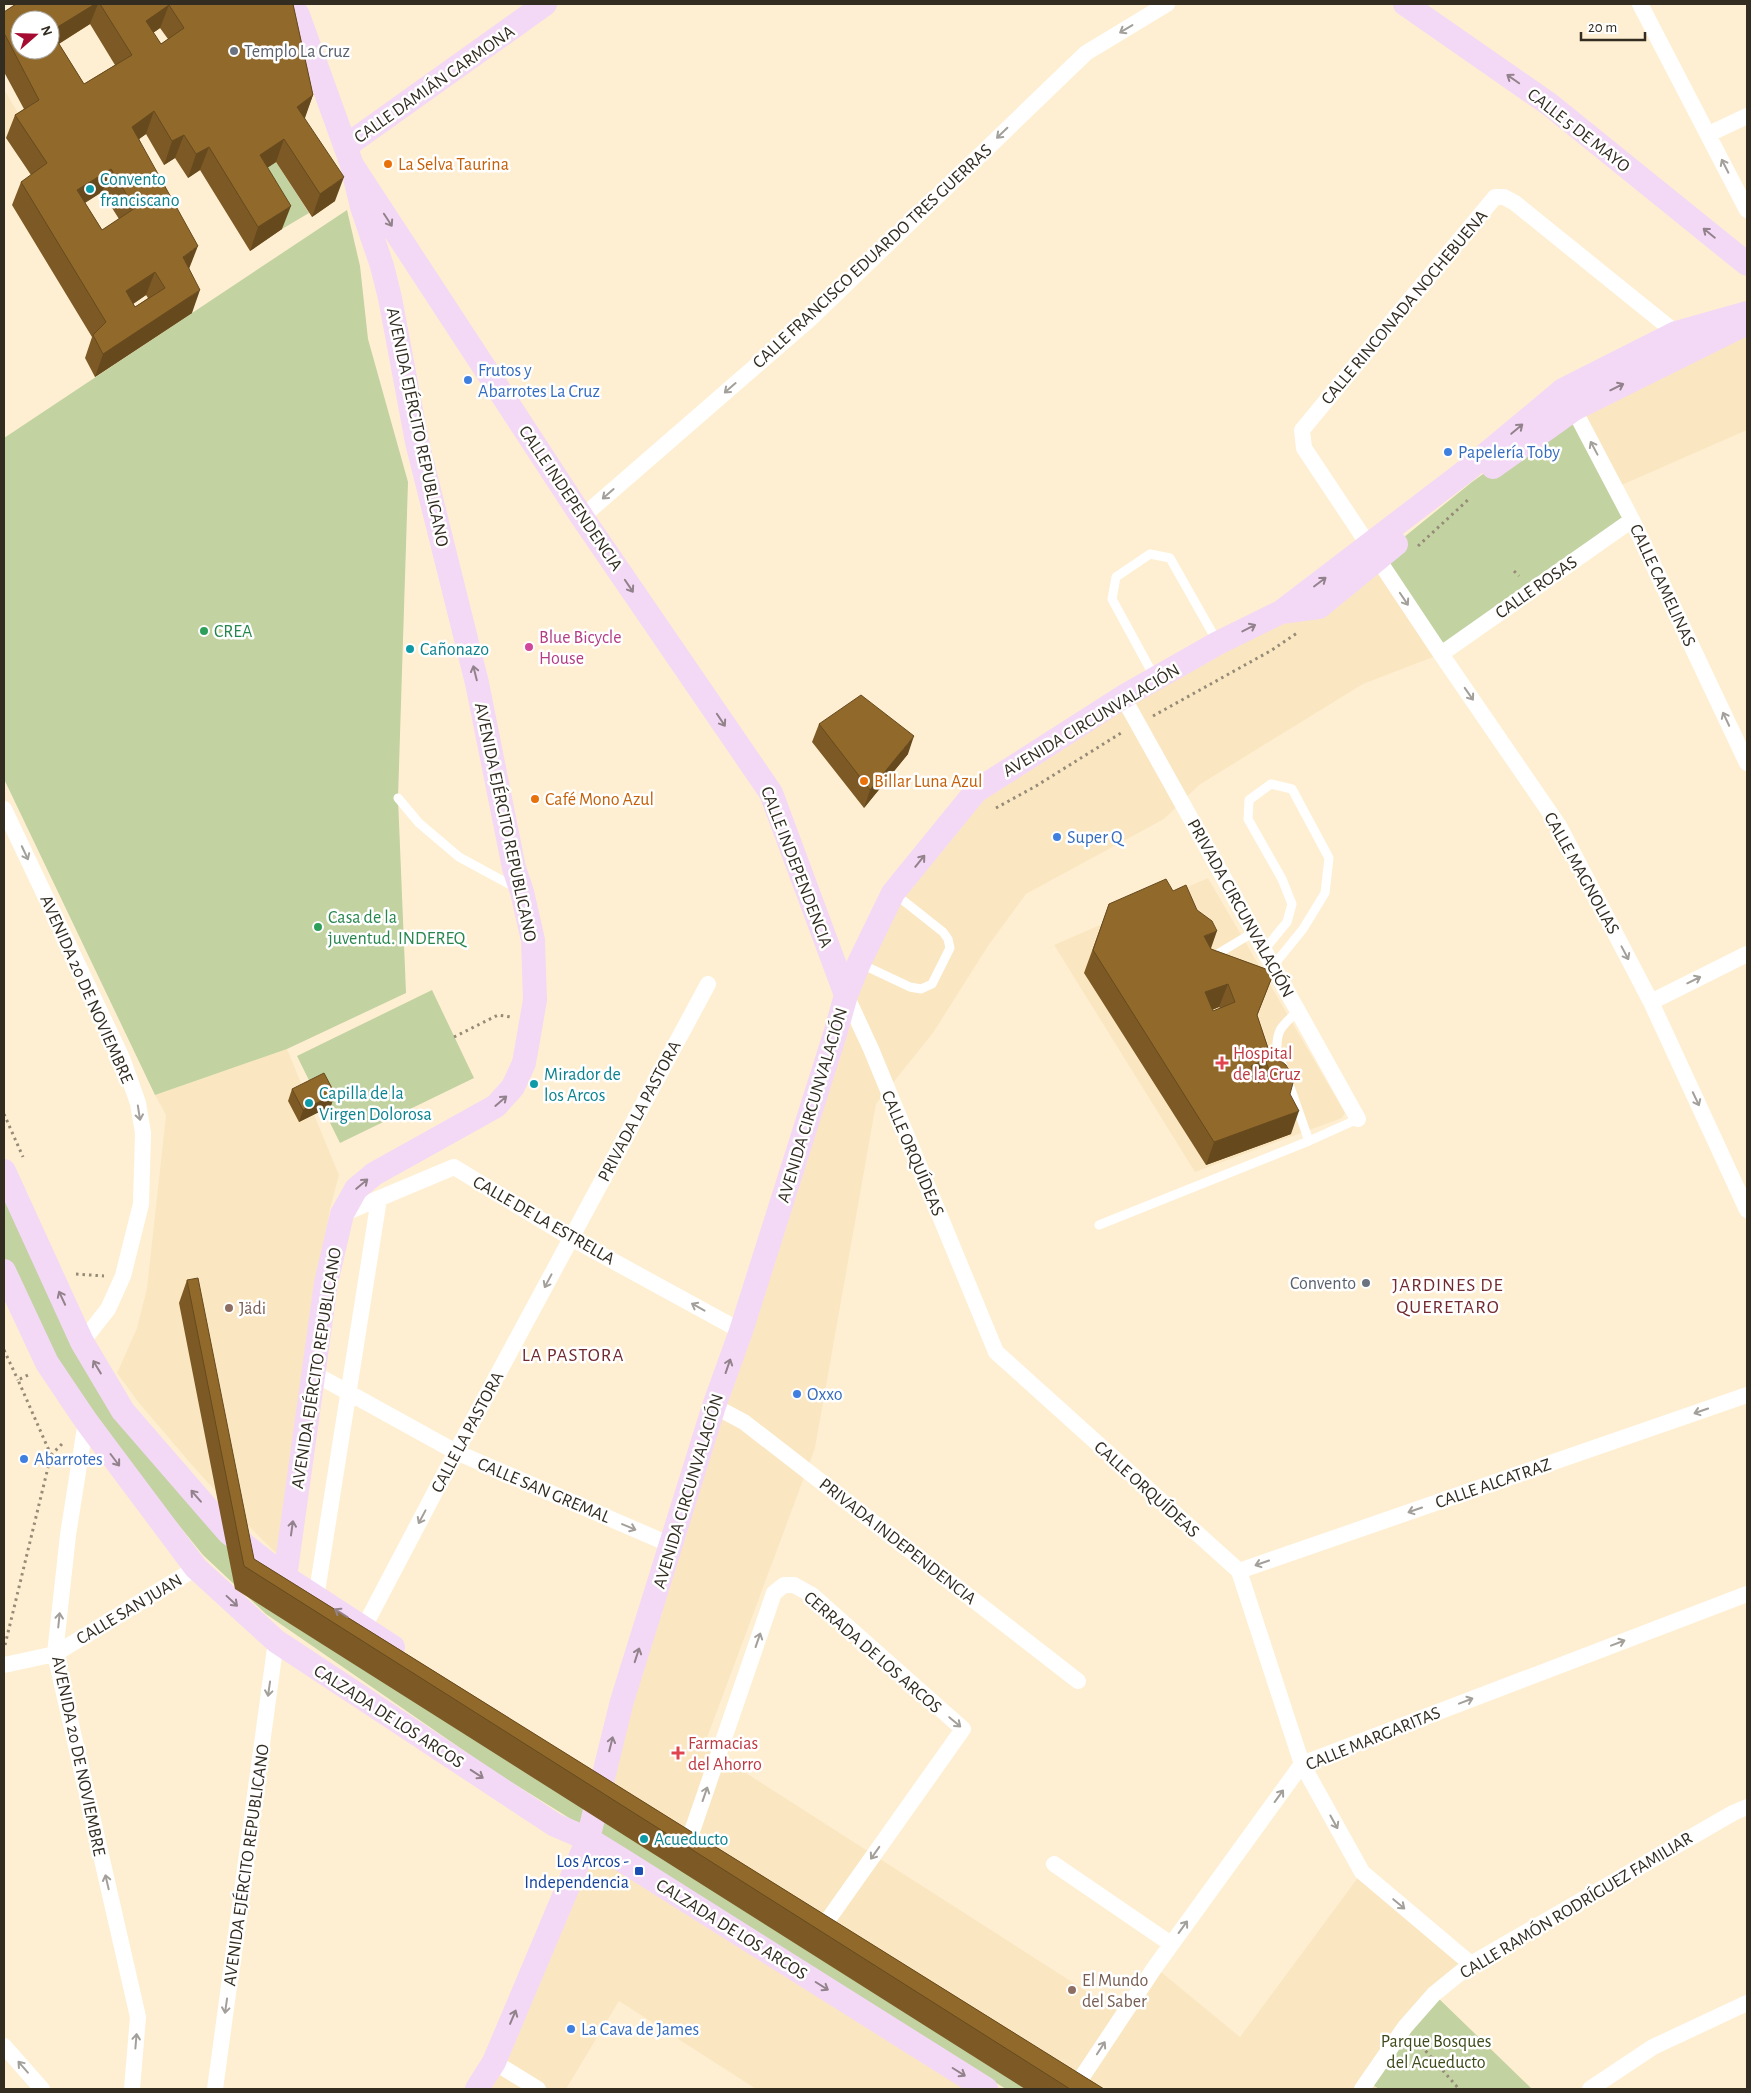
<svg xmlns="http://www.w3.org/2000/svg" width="1751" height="2093" font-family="'Alegreya Sans',sans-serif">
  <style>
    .built { fill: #fae7c2 }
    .green { fill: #c2d2a1 }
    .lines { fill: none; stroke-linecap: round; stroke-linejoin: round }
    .path { stroke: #968b77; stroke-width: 3; stroke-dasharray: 2.5 4; stroke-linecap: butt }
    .lane { stroke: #fff; stroke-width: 9 }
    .street { stroke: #fff; stroke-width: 16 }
    .secondary { stroke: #f3d9f5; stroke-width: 24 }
    .wall { fill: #7d5a25; fill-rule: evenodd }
    .shaded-wall { fill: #664a1e }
    .building { fill: #91692b; stroke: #664a1e; fill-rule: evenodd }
    .oneway { stroke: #a3a09b }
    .oneway2 { stroke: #92828b }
    .worship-dot { fill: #6b7280; stroke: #fff; stroke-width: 2 }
    .food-dot { fill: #e8710a; stroke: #fff; stroke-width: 2 }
    .culture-dot { fill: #0f9aa8; stroke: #fff; stroke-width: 2 }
    .shop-dot { fill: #3f7fe0; stroke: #fff; stroke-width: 2 }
    .leisure-dot { fill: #2e9e5b; stroke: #fff; stroke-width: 2 }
    .hotel-dot { fill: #d1479c; stroke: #fff; stroke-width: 2 }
    .health-dot { fill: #e0444e; stroke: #fff; stroke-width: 2 }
    .education-dot { fill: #8d6e63; stroke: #fff; stroke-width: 2 }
    .transit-dot { fill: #1a4fb4; stroke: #fff; stroke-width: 2 }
    .labels { text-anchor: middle; stroke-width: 5; stroke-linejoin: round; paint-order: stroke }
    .worship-label { font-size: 18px; fill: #5b616d; stroke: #fff; text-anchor: start }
    .street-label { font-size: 18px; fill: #322c21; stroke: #fff }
    .food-label { font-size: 18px; fill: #c56008; stroke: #fff; text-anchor: start }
    .culture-label { font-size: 18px; fill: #0d838f; stroke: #fff; text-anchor: start }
    .shop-label { font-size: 18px; fill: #366cbe; stroke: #fff; text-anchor: start }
    .leisure-label { font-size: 18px; fill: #27864d; stroke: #fff; text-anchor: start }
    .hotel-label { font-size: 18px; fill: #b23c85; stroke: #fff; text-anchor: start }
    .health-label { font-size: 18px; fill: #be3a42; stroke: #fff; text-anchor: start }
    .education-label { font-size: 18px; fill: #785e54; stroke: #fff; text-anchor: start }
    .transit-label { font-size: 18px; fill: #164399; stroke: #fff; text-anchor: end }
    .park-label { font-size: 18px; fill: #3d4a19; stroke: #fff }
    .neighbourhood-label { font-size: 19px; letter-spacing: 1px; fill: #712a30; stroke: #fff }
  </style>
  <rect width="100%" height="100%" fill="#ffefd2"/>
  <path class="built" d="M4 89 25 125 4 139Z
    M1747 323V430L1615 488 1578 418Z
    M1377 559 1441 654 1363 684 1199 785 1164 819 1026 894 988 946 933 1033 876 1104 815 1448 704 1746 1122 2014 1155 1967 1240 2037 1362 1872 1471 1964 1368 2081 1379 2089H1094L600 1787 866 946 976 791Z
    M1208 878 1345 1113 1342 1118 1195 1172 1054 945Z
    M287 1049 339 1175 330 1209 318 1283 283 1560 236 1514 191 1464 139 1403 117 1373 137 1328 147 1288 166 1115 155 1095Z
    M588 1839 986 2089H756L619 2001 566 2089H477Z"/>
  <path class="green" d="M276 162 309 213 282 229 252 178Z
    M347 210 360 266 368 339 408 482 398 798 406 993 287 1049 155 1095 4 779V438Z
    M1574 409 1632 520 1441 654 1377 559 1472 482Z
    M432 990 474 1078 340 1143 297 1056Z
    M4 1190 96 1381 215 1534 263 1583 1075 2089H1006L492 1770 266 1614 203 1555 156 1497 46 1346 4 1259Z
    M1434 1994 1532 2089H1379L1367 2081Z"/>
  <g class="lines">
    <path class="path" d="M1418 546 1470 498
      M1514 571 1519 576
      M1153 716 1272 650 1297 633
      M996 808 1036 786 1121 733
      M454 1037 498 1015 511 1017
      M4 1114 23 1157
      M76 1274 104 1276
      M4 1350 18 1380
      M51 1455 63 1443
      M5 1645 51 1455 18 1380 28 1375
      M1417 2041 1459 2089"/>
    <path class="lane" d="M1155 678 1112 599 1116 577 1150 554 1170 558 1218 643
      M398 798 419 823 459 857 516 888
      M1264 950 1287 922 1292 904 1282 879 1248 819 1249 800 1271 784 1292 789 1329 858 1325 893 1303 929 1273 966
      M1214 956 1254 932
      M859 963 910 987 921 989 932 984 950 948 948 939 943 932 895 894
      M1298 1011C1283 1025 1276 1029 1277 1050L1309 1141 1358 1119
      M1099 1225 1309 1141"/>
    <path class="street" d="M1640 4 1747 210
      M1709 134 1747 116
      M1676 333 1515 203 1504 197H1495L1302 430 1304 448 1441 654 1559 826 1651 1002 1747 1210
      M1570 402 1632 520 1747 763
      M582 517 810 319 1086 53 1167 4
      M1441 654 1632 520
      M1123 697 1358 1119
      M4 809 122 1058 138 1103 143 1133 141 1204 123 1276 108 1309 82 1342
      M846 995 871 1049 996 1352 1239 1571 1302 1764 1362 1872 1471 1964
      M1651 1002 1747 954
      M342 1214 454 1167 571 1238 741 1331
      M313 1373 456 1452 671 1545
      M714 1406 744 1422 1078 1681
      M86 1421 68 1535 55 1654 138 2017 132 2089
      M1239 1571 1747 1395
      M316 1598 379 1199
      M364 1627 456 1452 708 984
      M4 1665 55 1654 196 1568
      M689 1840 774 1593 784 1585H794L812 1595 963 1729 825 1924
      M1054 1864 1171 1944
      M4 2046 42 2089
      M494 2062 538 2089
      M1080 2080 1155 1967 1302 1764 1747 1594
      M215 2089 276 1641
      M1362 2089 1405 2027 1434 1994 1471 1964 1733 1813 1747 1807
      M1590 2089 1653 2047 1747 2003"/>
    <path class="secondary" d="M290 4 298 15 352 165 582 517 771 793 846 995
      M1405 4 1549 104 1747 264
      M346 146 545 4
      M1493 467 1574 409 1741 326
      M1281 612 1319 607 1396 544
      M4 1171 82 1342 123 1411 228 1532 285 1577 393 1647
      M4 1271 47 1363 86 1421 196 1568 276 1641 555 1825 588 1839 622 1860 986 2089
      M285 1577 326 1283 342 1214 356 1189 374 1174 496 1106 513 1087 524 1063 535 1000 533 940 522 892 514 868 477 683 417 442 390 298 382 266 362 207 352 165
      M477 2089 494 2062 588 1839 622 1701 714 1406 741 1331 835 1034 846 995 859 963 893 893 976 791 1123 697 1218 643 1281 612 1467 470 1563 390 1676 333 1747 313"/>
  </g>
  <path class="wall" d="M16 4H293L313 95 304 118 335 201 312 217 276 162 267 168 282 229 250 251 200 170 188 178 175 158 164 165 146 134 139 139 189 269 192 313 95 377 85 358 92 337 12 205 21 182 31 175 6 138 15 115 24 109 4 72V12ZM90 24 115 65 84 84 59 44ZM160 28 168 39 161 44 153 33ZM102 192 119 219 102 230 85 203ZM146 295 148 298 135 307 133 304Z
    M819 724 908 754 864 808 812 742Z
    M1109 904 1211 949 1274 972 1257 1016 1269 1051 1290 1094 1291 1134 1206 1165 1084 973ZM1219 1007 1220 1008 1213 1011 1212 1010Z
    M292 1089 331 1106 299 1122 288 1101Z
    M187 1280 254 1559 1104 2089H1025L235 1589 179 1303Z"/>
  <path class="shaded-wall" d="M95 4H98L90 24 50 49 51 31Z
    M169 5 160 28 137 44 146 21Z
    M313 95 305 118 288 130 297 107Z
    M154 111 146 134 124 150 132 127Z
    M184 135 175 158 164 165 172 141Z
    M284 139 276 162 252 178 260 155Z
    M209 147 200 170 188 178 196 154Z
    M111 169 102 192 68 213 77 190Z
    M344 177 335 201 312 217 320 194Z
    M291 206 282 229 250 251 258 227Z
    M198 246 189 269 183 257Z
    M155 272 146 295 117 315 126 291Z
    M200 290 192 313 95 377 103 354Z
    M914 736 908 754 864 808 870 790Z
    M1217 931 1209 954 1204 936Z
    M1228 984 1219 1007 1197 1016 1205 992Z
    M1265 1060 1257 1083 1251 1066Z
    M335 1094 331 1106 299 1122 303 1110Z
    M1299 1111 1291 1134 1206 1165 1214 1142Z"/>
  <path class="building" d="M16 4H95L51 31 84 84 132 55 100 4H293L313 95 297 107 344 177 320 194 284 139 260 155 291 206 258 227 209 147 196 154 184 135 172 141 154 111 132 127 198 246 183 257 200 290 103 354 93 335 106 322 21 182 47 163 15 115 39 100 4 33V12ZM169 5 184 28 161 44 146 21ZM20 20H50V50H20ZM111 169 135 208 102 230 77 190ZM155 272 165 288 135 307 126 291Z
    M861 695 914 736 870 790 819 724Z
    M1166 879 1173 891 1186 885 1197 910 1212 921 1217 931 1204 936 1211 949 1274 972 1257 1015 1269 1051 1286 1065 1291 1074 1293 1083 1290 1094 1299 1111 1214 1142 1093 950 1109 904ZM1228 984 1235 1002 1213 1011 1205 992ZM1265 1060 1272 1077 1258 1083 1251 1066Z
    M324 1073 335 1094 303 1110 292 1089Z
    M198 1278 254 1559 1104 2089H1070L244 1566 187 1280Z"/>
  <defs><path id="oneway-shaft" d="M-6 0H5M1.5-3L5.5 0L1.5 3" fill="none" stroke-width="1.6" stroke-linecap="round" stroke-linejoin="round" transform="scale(1.25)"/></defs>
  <g class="oneway">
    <use href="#oneway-shaft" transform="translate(1126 29) rotate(149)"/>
    <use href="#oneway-shaft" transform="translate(1002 133) rotate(136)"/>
    <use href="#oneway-shaft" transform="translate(1725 166) rotate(-117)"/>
    <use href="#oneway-shaft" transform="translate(730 388) rotate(139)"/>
    <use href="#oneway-shaft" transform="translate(1594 448) rotate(-118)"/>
    <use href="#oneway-shaft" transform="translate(608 494) rotate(139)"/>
    <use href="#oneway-shaft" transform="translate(1404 599) rotate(56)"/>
    <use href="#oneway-shaft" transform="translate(1469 694) rotate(55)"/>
    <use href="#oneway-shaft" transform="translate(1726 719) rotate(-115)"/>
    <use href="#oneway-shaft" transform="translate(25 853) rotate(65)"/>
    <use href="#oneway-shaft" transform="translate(1625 953) rotate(62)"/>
    <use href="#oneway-shaft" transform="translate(1694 980) rotate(-26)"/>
    <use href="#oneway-shaft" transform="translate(1696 1099) rotate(65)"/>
    <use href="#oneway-shaft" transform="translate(139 1113) rotate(81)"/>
    <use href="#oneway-shaft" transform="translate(548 1281) rotate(118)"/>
    <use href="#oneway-shaft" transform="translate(698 1307) rotate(-151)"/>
    <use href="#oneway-shaft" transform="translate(1701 1411) rotate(161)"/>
    <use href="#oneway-shaft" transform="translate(1415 1510) rotate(161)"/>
    <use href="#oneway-shaft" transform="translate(422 1517) rotate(118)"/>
    <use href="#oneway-shaft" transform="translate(629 1527) rotate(23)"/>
    <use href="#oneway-shaft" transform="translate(1262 1563) rotate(161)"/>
    <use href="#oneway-shaft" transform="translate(59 1620) rotate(-84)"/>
    <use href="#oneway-shaft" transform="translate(758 1640) rotate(-71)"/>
    <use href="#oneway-shaft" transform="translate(1618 1643) rotate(-21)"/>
    <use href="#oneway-shaft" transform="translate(269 1689) rotate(98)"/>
    <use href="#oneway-shaft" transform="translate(1466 1701) rotate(-21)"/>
    <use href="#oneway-shaft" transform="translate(955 1722) rotate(40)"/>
    <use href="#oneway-shaft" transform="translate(705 1794) rotate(-71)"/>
    <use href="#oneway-shaft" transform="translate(1279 1796) rotate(-54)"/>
    <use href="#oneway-shaft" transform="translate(1334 1822) rotate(61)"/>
    <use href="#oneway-shaft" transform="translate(875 1853) rotate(125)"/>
    <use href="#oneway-shaft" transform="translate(107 1882) rotate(-103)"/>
    <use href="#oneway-shaft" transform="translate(1399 1904) rotate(40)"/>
    <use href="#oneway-shaft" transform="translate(1183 1927) rotate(-54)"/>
    <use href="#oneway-shaft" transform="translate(226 2006) rotate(98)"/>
    <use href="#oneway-shaft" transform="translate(136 2041) rotate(-85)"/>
    <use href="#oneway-shaft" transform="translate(1101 2048) rotate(-57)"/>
    <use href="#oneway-shaft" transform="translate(23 2067) rotate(-131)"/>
  </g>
  <g class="oneway2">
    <use href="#oneway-shaft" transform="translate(1513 79) rotate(-145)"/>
    <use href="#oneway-shaft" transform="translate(388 220) rotate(57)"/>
    <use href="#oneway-shaft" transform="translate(1709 233) rotate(-141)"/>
    <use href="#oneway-shaft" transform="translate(1617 387) rotate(-26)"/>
    <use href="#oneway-shaft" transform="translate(1517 429) rotate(-40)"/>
    <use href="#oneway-shaft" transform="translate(1320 582) rotate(-37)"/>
    <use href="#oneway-shaft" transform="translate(629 586) rotate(56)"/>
    <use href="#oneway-shaft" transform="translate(1249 628) rotate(-27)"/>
    <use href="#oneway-shaft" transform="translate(475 673) rotate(-104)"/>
    <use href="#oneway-shaft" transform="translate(721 720) rotate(56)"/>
    <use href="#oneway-shaft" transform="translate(920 861) rotate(-51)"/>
    <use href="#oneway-shaft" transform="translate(501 1101) rotate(-41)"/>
    <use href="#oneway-shaft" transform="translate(362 1184) rotate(-40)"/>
    <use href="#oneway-shaft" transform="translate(62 1298) rotate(-115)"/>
    <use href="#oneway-shaft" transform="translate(728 1366) rotate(-71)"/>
    <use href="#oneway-shaft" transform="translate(97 1367) rotate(-121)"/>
    <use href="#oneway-shaft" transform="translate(115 1460) rotate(53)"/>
    <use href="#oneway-shaft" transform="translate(196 1496) rotate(-131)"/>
    <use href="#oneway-shaft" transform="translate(292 1528) rotate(-82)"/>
    <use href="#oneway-shaft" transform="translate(232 1601) rotate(43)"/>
    <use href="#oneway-shaft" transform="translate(341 1613) rotate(-148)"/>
    <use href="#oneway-shaft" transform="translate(637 1655) rotate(-72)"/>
    <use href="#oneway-shaft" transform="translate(611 1744) rotate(-76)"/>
    <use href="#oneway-shaft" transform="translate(477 1774) rotate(33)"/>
    <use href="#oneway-shaft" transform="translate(822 1986) rotate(32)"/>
    <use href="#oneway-shaft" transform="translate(513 2017) rotate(-67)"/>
    <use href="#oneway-shaft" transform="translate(959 2072) rotate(32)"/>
  </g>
  <g class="worship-dot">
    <circle cx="234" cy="51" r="5"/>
    <circle cx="1366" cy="1283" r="5"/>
  </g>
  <g class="food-dot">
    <circle cx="388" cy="164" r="5"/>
    <circle cx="864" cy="781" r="5"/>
    <circle cx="535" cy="799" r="5"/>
  </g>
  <g class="culture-dot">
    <circle cx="90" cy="189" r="5"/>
    <circle cx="410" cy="649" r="5"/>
    <circle cx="534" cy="1084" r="5"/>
    <circle cx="309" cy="1103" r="5"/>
    <circle cx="644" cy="1839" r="5"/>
  </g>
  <g class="shop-dot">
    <circle cx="468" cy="380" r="5"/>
    <circle cx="1448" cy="452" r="5"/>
    <circle cx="1057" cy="837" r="5"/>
    <circle cx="797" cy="1394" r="5"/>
    <circle cx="24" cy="1459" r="5"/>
    <circle cx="571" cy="2029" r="5"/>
  </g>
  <g class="leisure-dot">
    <circle cx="204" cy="631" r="5"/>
    <circle cx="318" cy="927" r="5"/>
  </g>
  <circle class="hotel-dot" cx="529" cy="647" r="5"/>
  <g class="health-dot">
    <path d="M1219.5 1055.5h5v5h5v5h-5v5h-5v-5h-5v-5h5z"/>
    <path d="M675.5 1745.5h5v5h5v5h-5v5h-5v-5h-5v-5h5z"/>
  </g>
  <g class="education-dot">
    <circle cx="229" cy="1308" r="5"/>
    <circle cx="1072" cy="1990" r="5"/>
  </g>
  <rect class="transit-dot" x="634" y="1866" width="10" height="10" rx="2.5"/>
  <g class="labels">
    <g class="worship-label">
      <text x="244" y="57">Templo La Cruz</text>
      <text x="1356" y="1289" text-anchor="end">Convento</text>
    </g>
    <g class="street-label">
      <text transform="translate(434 84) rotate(-35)" y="6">CALLE DAMIÁN CARMONA</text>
      <text transform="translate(1579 130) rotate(38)" y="6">CALLE 5 DE MAYO</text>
      <text transform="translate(872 256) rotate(-43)" y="6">CALLE FRANCISCO EDUARDO TRES GUERRAS</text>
      <text transform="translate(1404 307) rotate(-50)" y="6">CALLE RINCONADA NOCHEBUENA</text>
      <text transform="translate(418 427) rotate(78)" y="6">AVENIDA EJÉRCITO REPUBLICANO</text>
      <text transform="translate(571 498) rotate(56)" y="6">CALLE INDEPENDENCIA</text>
      <text transform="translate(1663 585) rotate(65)" y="6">CALLE CAMELINAS</text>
      <text transform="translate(1536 587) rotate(-35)" y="6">CALLE ROSAS</text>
      <text transform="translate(1091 720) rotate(-31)" y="6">AVENIDA CIRCUNVALACIÓN</text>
      <text transform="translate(506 822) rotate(78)" y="6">AVENIDA EJÉRCITO REPUBLICANO</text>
      <text transform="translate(797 867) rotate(69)" y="6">CALLE INDEPENDENCIA</text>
      <text transform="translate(1582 873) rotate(61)" y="6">CALLE MAGNOLIAS</text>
      <text transform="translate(1241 908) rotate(61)" y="6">PRIVADA CIRCUNVALACIÓN</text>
      <text transform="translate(87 989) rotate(66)" y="6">AVENIDA 20 DE NOVIEMBRE</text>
      <text transform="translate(812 1105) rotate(-73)" y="6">AVENIDA CIRCUNVALACIÓN</text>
      <text transform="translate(639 1111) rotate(-62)" y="6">PRIVADA LA PASTORA</text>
      <text transform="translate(913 1153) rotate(67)" y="6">CALLE ORQUÍDEAS</text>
      <text transform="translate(544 1220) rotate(30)" y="6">CALLE DE LA ESTRELLA</text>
      <text transform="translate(316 1368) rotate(-81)" y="6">AVENIDA EJÉRCITO REPUBLICANO</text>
      <text transform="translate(467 1432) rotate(-62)" y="6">CALLE LA PASTORA</text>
      <text transform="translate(1493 1483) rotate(-19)" y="6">CALLE ALCATRAZ</text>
      <text transform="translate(1147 1489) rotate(42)" y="6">CALLE ORQUÍDEAS</text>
      <text transform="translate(544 1490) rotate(23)" y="6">CALLE SAN GREMAL</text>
      <text transform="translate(688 1491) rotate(-73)" y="6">AVENIDA CIRCUNVALACIÓN</text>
      <text transform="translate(898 1541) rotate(38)" y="6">PRIVADA INDEPENDENCIA</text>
      <text transform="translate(129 1609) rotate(-31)" y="6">CALLE SAN JUAN</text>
      <text transform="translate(873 1652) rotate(41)" y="6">CERRADA DE LOS ARCOS</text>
      <text transform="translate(389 1716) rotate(33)" y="6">CALZADA DE LOS ARCOS</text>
      <text transform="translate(1373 1738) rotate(-22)" y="6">CALLE MARGARITAS</text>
      <text transform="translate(79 1756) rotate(78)" y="6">AVENIDA 20 DE NOVIEMBRE</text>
      <text transform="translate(246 1865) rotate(-82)" y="6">AVENIDA EJÉRCITO REPUBLICANO</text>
      <text transform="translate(1576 1905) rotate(-31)" y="6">CALLE RAMÓN RODRÍGUEZ FAMILIAR</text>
      <text transform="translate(732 1929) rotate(32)" y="6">CALZADA DE LOS ARCOS</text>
    </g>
    <g class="food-label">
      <text x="398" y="170">La Selva Taurina</text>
      <text x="874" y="787">Billar Luna Azul</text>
      <text x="545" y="805">Café Mono Azul</text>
    </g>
    <g class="culture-label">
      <text x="100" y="185">Convento<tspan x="100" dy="21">franciscano</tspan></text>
      <text x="420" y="655">Cañonazo</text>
      <text x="544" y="1080">Mirador de<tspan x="544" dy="21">los Arcos</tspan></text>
      <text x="319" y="1099">Capilla de la<tspan x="319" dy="21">Virgen Dolorosa</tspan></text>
      <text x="654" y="1845">Acueducto</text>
    </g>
    <g class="shop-label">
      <text x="478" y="376">Frutos y<tspan x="478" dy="21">Abarrotes La Cruz</tspan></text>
      <text x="1458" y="458">Papelería Toby</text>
      <text x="1067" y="843">Super Q</text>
      <text x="807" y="1400">Oxxo</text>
      <text x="34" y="1465">Abarrotes</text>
      <text x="581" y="2035">La Cava de James</text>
    </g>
    <g class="leisure-label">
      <text x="214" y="637">CREA</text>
      <text x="328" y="923">Casa de la<tspan x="328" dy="21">juventud. INDEREQ</tspan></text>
    </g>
    <g class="hotel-label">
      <text x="539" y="643">Blue Bicycle<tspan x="539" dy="21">House</tspan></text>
    </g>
    <g class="health-label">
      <text x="1233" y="1059">Hospital<tspan x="1233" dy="21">de la Cruz</tspan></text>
      <text x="688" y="1749">Farmacias<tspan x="688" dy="21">del Ahorro</tspan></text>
    </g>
    <g class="education-label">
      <text x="239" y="1314">Jädi</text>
      <text x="1082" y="1986">El Mundo<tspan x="1082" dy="21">del Saber</tspan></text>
    </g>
    <g class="transit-label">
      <text x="629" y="1867">Los Arcos -<tspan x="629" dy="21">Independencia</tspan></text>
    </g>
    <g class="park-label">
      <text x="1436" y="2047">Parque Bosques<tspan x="1436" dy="21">del Acueducto</tspan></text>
    </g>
    <g class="neighbourhood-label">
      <text x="1448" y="1291">JARDINES DE<tspan x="1448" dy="22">QUERETARO</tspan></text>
      <text x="573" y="1361">LA PASTORA</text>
    </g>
  </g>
  <rect width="1751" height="2093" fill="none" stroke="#322c21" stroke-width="10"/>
  <g transform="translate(35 35) rotate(70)"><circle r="24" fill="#ffffff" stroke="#adaba6"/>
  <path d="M0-4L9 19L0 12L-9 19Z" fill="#a60b31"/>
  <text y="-8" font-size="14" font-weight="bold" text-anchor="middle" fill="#322c21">N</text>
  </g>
  <path d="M1581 32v8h64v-8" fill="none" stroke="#322c21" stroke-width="2.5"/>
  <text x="1588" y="32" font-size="15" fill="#322c21" stroke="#ffffff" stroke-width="4" paint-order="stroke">20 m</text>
</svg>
